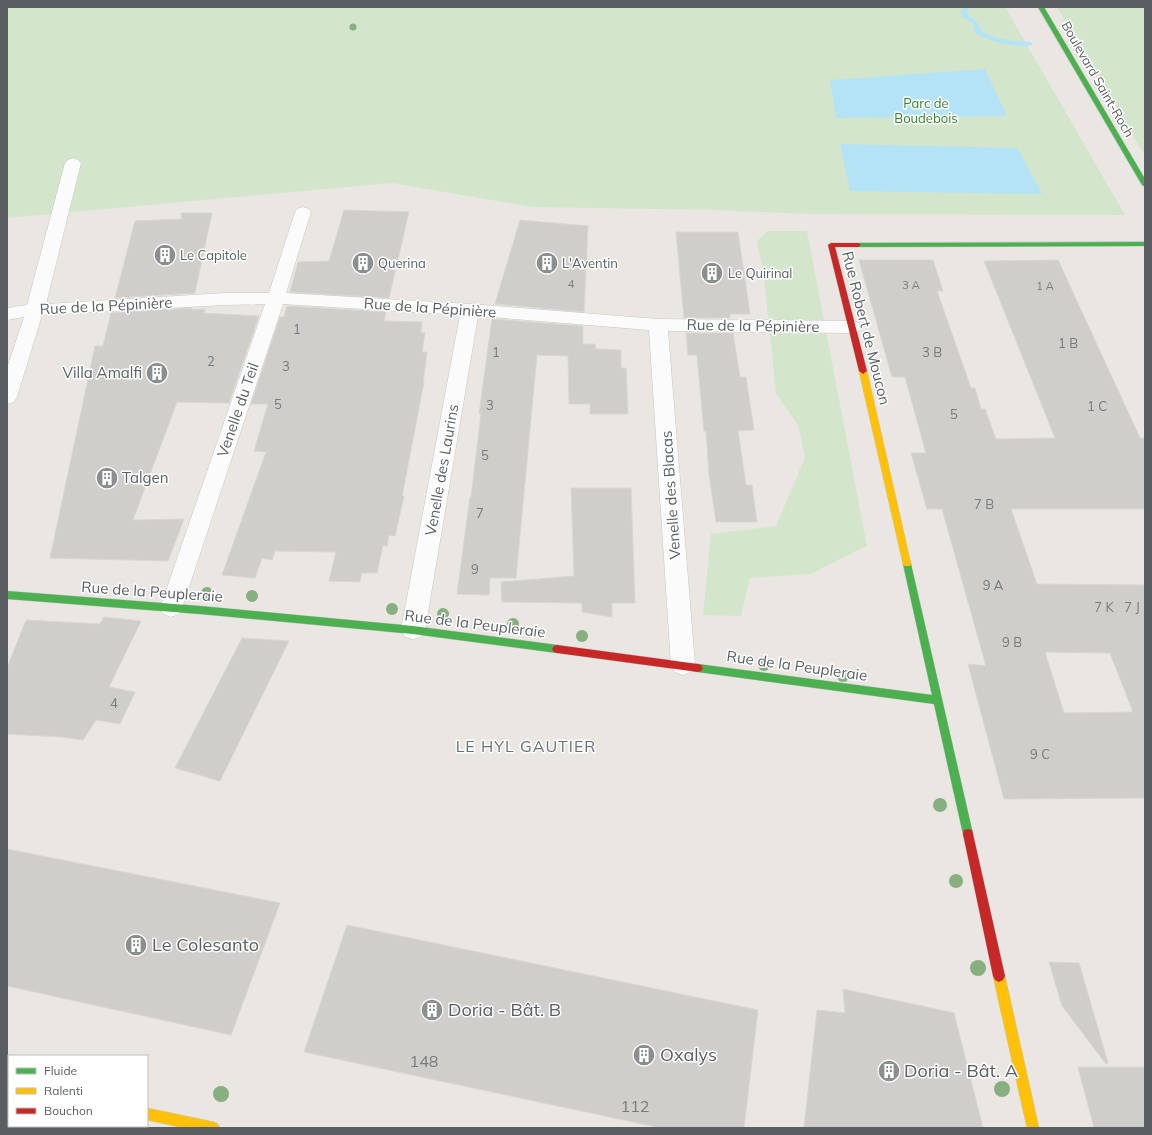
<svg xmlns="http://www.w3.org/2000/svg" width="1152" height="1135" font-family="Mulish,sans-serif">
  <style>
    .green { fill: #d3e6cc }
    .water { fill: #b4e3f6 }
    .lines { fill: none; stroke-linecap: round; stroke-linejoin: round }
    .stream { fill: #b4e3f6; fill-rule: evenodd }
    .building { fill: #d0cecb; stroke: #d9d6d2; fill-rule: evenodd }
    .street-casing { stroke: #c6c6c5; stroke-width: 1 }
    .fast-casing { stroke: #c6c6c5; stroke-width: 1 }
    .slow-casing { stroke: #c6c6c5; stroke-width: 1 }
    .jam-casing { stroke: #c6c6c5; stroke-width: 1 }
    .street { fill: #fcfbfb; fill-rule: evenodd }
    .fast { fill: #4caf50; fill-rule: evenodd }
    .slow { fill: #ffc107; fill-rule: evenodd }
    .jam { fill: #c62828; fill-rule: evenodd }
    .tree { fill: #87af80 }
    .labels { text-anchor: middle; stroke-width: 3; stroke-linejoin: round; paint-order: stroke }
    .far-number-label { font-size: 11px; fill: #777b7d }
    .far-street-label { font-size: 13px; fill: #585e62; stroke: #fff }
    .far-park-label { font-size: 13px; fill: #36822f; stroke: #fff }
    .far-poi-label { font-size: 13px; fill: #585e62; stroke: #fff; text-anchor: start }
    .number-label { font-size: 13px; fill: #777b7d }
    .street-label { font-size: 15px; fill: #585e62; stroke: #fff }
    .poi-label { font-size: 15px; fill: #585e62; stroke: #fff; text-anchor: end }
    .neighbourhood-label { font-size: 16px; letter-spacing: 1px; fill: #697074; stroke: #fff }
    .near-number-label { font-size: 16px; fill: #777b7d }
    .near-poi-label { font-size: 18px; fill: #585e62; stroke: #fff; text-anchor: start }
  </style>
  <rect width="100%" height="100%" fill="#eae7e2"/>
  <path class="green" d="M7 7H1005L1125 215 805 214 716 210 532 207 392 183 7 218Z
    M1057 7H1145V156Z
    M767 231H807L867 546 811 574 750 578 741 616 703 615 711 534 776 526 805 457 798 425 776 394 764 276 757 241Z"/>
  <path class="water" d="M985 69 1007 116 836 118 830 80Z
    M840 144 1018 148 1042 194 850 191Z"/>
  <g class="lines">
    <path class="stream" d="M964 7H970L967 11 968 15 976 21 981 28 980 30C995 40 1012 41 1030 42L1033 44C1023 51 982 40 973 31L975 28 972 23 962 16 961 11Z"/>
  </g>
  <path class="building" d="M344 210 409 212 389 298 290 292 298 262 329 261Z
    M181 213H212L195 293 115 298 135 221 182 219Z
    M520 220 588 226 584 312 495 304Z
    M676 232H738L750 314H730V318H684Z
    M859 260H933L943 291H937L971 388H975L981 409H985L996 439 1055 438 984 261 1058 260 1140 438H1145V509H1011L1037 584 1145 585V798L1004 799 968 664 986 666 942 509H927L911 453H926L905 377H892ZM1045 652 1110 653 1133 712 1064 713Z
    M287 306 386 312 384 321 422 322 421 333 425 332 422 352H427L423 383 424 382 402 496H404L395 536 389 535 387 546 383 545 377 573H362L360 582 329 581 336 552 275 551 272 560 262 558 255 578 222 575 266 452 254 451 268 404H251L280 317H284Z
    M192 308V310L206 309 203 313 259 316 229 403 177 402 133 520 184 519 168 561 50 558 95 346H103L111 313Z
    M492 319 583 326V344H595L596 349 621 350V368H626L628 414H590V404H569L568 356 537 355 516 578H490L489 595 457 594 470 497H471L481 414H479Z
    M686 333H733L740 377H746L754 430 738 431 746 485H752L757 522H716L709 474 706 431H704L697 355H688Z
    M571 488H631L635 603H612V617L582 612V603L502 602 501 582 574 576Z
    M104 617 141 621 109 687 135 692 120 724 96 720 83 740 62 737 7 734V668L26 620 100 624Z
    M242 638 289 641 220 781 175 768Z
    M7 849 280 903 231 1035 7 986Z
    M347 925 758 1010 744 1128H661L304 1052Z
    M1049 962 1079 963 1108 1063 1106 1064 1062 1006Z
    M843 989 954 1013 983 1128H804L817 1010 845 1013Z
    M1078 1067H1145V1128H1094Z"/>
  <g class="lines">
    <g class="street-casing">
      <path id="street" d="M73 158 78 160 81 163 46 304 225 293H269L295 212 297 209 303 207 309 209 311 212 286 293 470 304 658 319 853 321 859 323 862 327 859 331 853 333 668 331 695 665 691 672 683 675 675 672 671 665 649 330 478 316 425 630 421 637 413 639 405 637 401 630 460 315 283 304 182 608 179 614 171 617 163 614 160 608 265 304 225 305 42 315 17 397 14 402 7 404V368L24 317 7 320V308L27 305 65 163 68 160Z"/>
    </g>
    <g class="fast-casing">
      <path id="fast" d="M1038 7H1044L1145 179V187L1142 185Z
        M1145 242V246L858 247 855 245 858 243Z
        M907 560 910 562 911 564 973 834 972 838 968 839 964 838 963 834 934 704 698 672 695 671 693 668 695 665 698 664 932 695 903 564 904 562Z
        M7 591 200 606 413 626 557 645 560 646 562 649 560 652 557 653 413 634 200 614 7 599Z"/>
    </g>
    <g class="slow-casing">
      <path id="slow" d="M863 368 867 371 911 564 910 566H904L903 564 859 371Z
        M999 970 1003 972 1005 976 1039 1128H1027L993 976 995 972Z
        M147 1108 214 1122 218 1124 220 1128H184L147 1120Z"/>
    </g>
    <g class="jam-casing">
      <path id="jam" d="M831 243H858L861 245 858 247H835L867 371 863 374 859 371 828 245Z
        M557 645 698 664 701 665 703 668 701 671 698 672 557 653 554 652 552 649 554 646Z
        M968 829 972 830 973 834 1005 976 1003 980 999 982 995 980 993 976 963 834 964 830Z
        M7 1077 9 1078V1090L7 1089Z"/>
    </g>
    <use href="#street" class="street"/>
    <use href="#fast" class="fast"/>
    <use href="#slow" class="slow"/>
    <use href="#jam" class="jam"/>
  </g>
  <g class="tree">
    <circle cx="353" cy="27" r="3.5"/>
    <circle cx="207" cy="593" r="6"/>
    <circle cx="252" cy="596" r="6"/>
    <circle cx="392" cy="609" r="6"/>
    <circle cx="443" cy="614" r="6"/>
    <circle cx="513" cy="624" r="6"/>
    <circle cx="582" cy="636" r="6"/>
    <circle cx="764" cy="665" r="6"/>
    <circle cx="843" cy="676" r="6"/>
    <circle cx="940" cy="805" r="7"/>
    <circle cx="956" cy="881" r="7"/>
    <circle cx="978" cy="968" r="8"/>
    <circle cx="1002" cy="1089" r="8"/>
    <circle cx="221" cy="1094" r="8"/>
  </g>
  <defs>
    <g id="building-disc" transform="scale(1.15)"><circle r="9.5" fill="#8b8e8f" stroke="#fff"/><path d="M-4-6H4V6H1V3H-1V6H-4ZM-2.5-4.3h1.7v1.8h-1.7ZM.8-4.3h1.7v1.8H.8ZM-2.5-1h1.7V.8h-1.7ZM.8-1h1.7V.8H.8Z" fill="#fff"/></g>
  </defs>
  <g fill-rule="evenodd">
    <use href="#building-disc" x="165" y="255"/>
    <use href="#building-disc" x="363" y="263"/>
    <use href="#building-disc" x="547" y="263"/>
    <use href="#building-disc" x="712" y="273"/>
    <use href="#building-disc" x="157" y="373"/>
    <use href="#building-disc" x="107" y="478"/>
    <use href="#building-disc" x="136" y="945"/>
    <use href="#building-disc" x="432" y="1010"/>
    <use href="#building-disc" x="644" y="1055"/>
    <use href="#building-disc" x="889" y="1071"/>
  </g>
  <g class="labels">
    <g class="far-number-label">
      <text x="571" y="288">4</text>
      <text x="911" y="289">3 A</text>
      <text x="1045" y="290">1 A</text>
    </g>
    <g class="far-street-label">
      <text transform="translate(1098 79) rotate(60)" y="5">Boulevard Saint-Roch</text>
    </g>
    <g class="far-park-label">
      <text x="926" y="108">Parc de<tspan x="926" dy="15">Boudebois</tspan></text>
    </g>
    <g class="far-poi-label">
      <text x="180" y="260">Le Capitole</text>
      <text x="378" y="268">Querina</text>
      <text x="562" y="268">L'Aventin</text>
      <text x="728" y="278">Le Quirinal</text>
    </g>
    <g class="number-label">
      <text x="297" y="334">1</text>
      <text x="1068" y="348">1 B</text>
      <text x="496" y="357">1</text>
      <text x="932" y="357">3 B</text>
      <text x="211" y="366">2</text>
      <text x="286" y="371">3</text>
      <text x="278" y="409">5</text>
      <text x="490" y="410">3</text>
      <text x="1097" y="411">1 C</text>
      <text x="954" y="419">5</text>
      <text x="485" y="460">5</text>
      <text x="984" y="509">7 B</text>
      <text x="480" y="518">7</text>
      <text x="475" y="574">9</text>
      <text x="993" y="590">9 A</text>
      <text x="1104" y="612">7 K</text>
      <text x="1132" y="612">7 J</text>
      <text x="1012" y="647">9 B</text>
      <text x="114" y="708">4</text>
      <text x="1040" y="759">9 C</text>
    </g>
    <g class="street-label">
      <text transform="translate(106 306) rotate(-3)" y="5">Rue de la Pépinière</text>
      <text transform="translate(430 308) rotate(4)" y="5">Rue de la Pépinière</text>
      <text transform="translate(753 326) rotate(1)" y="5">Rue de la Pépinière</text>
      <text transform="translate(866 328) rotate(76)" y="5">Rue Robert de Moucon</text>
      <text transform="translate(238 410) rotate(-71)" y="5">Venelle du Teil</text>
      <text transform="translate(442 470) rotate(-80)" y="5">Venelle des Laurins</text>
      <text transform="translate(671 495) rotate(-94)" y="5">Venelle des Blacas</text>
      <text transform="translate(152 592) rotate(4)" y="5">Rue de la Peupleraie</text>
      <text transform="translate(475 624) rotate(7)" y="5">Rue de la Peupleraie</text>
      <text transform="translate(797 666) rotate(8)" y="5">Rue de la Peupleraie</text>
    </g>
    <g class="poi-label">
      <text x="142" y="378">Villa Amalfi</text>
      <text x="122" y="483" text-anchor="start">Talgen</text>
    </g>
    <g class="neighbourhood-label">
      <text x="526" y="752">LE HYL GAUTIER</text>
    </g>
    <g class="near-number-label">
      <text x="424" y="1067">148</text>
      <text x="635" y="1112">112</text>
    </g>
    <g class="near-poi-label">
      <text x="152" y="951">Le Colesanto</text>
      <text x="448" y="1016">Doria - Bât. B</text>
      <text x="660" y="1061">Oxalys</text>
      <text x="904" y="1077">Doria - Bât. A</text>
    </g>
  </g>
  <rect width="1152" height="1135" fill="none" stroke="#585e62" stroke-width="16"/>
  <rect x="8" y="1055" width="140" height="72" fill="#ffffff" stroke="#bcbfc0"/>
  <rect x="16" y="1068" width="20" height="6" fill="#4caf50" stroke="#bcbfc0"/>
  <text x="44" y="1075" font-size="12" fill="#585e62">Fluide</text>
  <rect x="16" y="1088" width="20" height="6" fill="#ffc107" stroke="#bcbfc0"/>
  <text x="44" y="1095" font-size="12" fill="#585e62">Ralenti</text>
  <rect x="16" y="1108" width="20" height="6" fill="#c62828" stroke="#bcbfc0"/>
  <text x="44" y="1115" font-size="12" fill="#585e62">Bouchon</text>
</svg>
